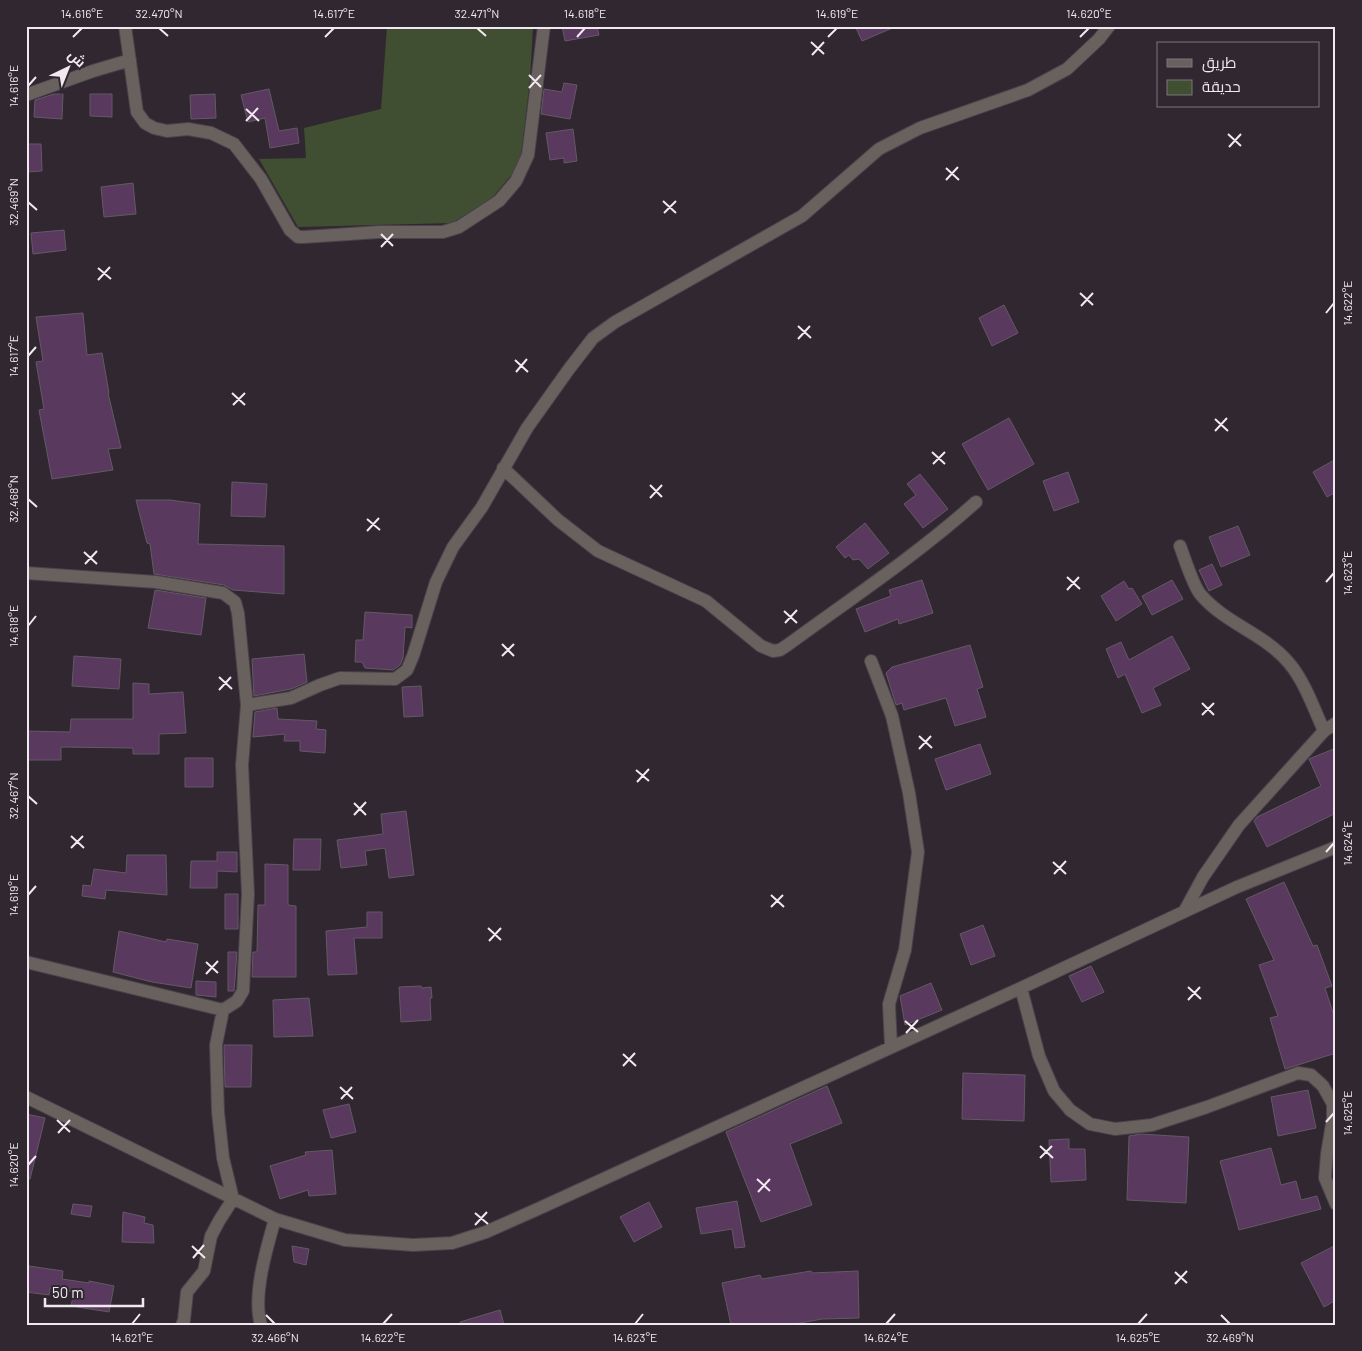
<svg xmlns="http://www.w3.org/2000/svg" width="1362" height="1351" font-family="Barlow,Cairo,sans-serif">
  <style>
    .green { fill: #404f32 }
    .building { fill: #5a395f; stroke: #635964 }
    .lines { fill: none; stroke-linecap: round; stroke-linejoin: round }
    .minor-casing { stroke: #4b424c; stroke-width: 14 }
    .minor { stroke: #68615e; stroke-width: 12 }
    .ticks { fill: none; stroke: #f0eaf0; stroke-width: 2 }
    .neatline { fill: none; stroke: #f0eaf0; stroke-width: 2 }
    .ticks-label { font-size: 12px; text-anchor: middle; fill: #f0eaf0 }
  </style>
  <rect width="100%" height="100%" fill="#302731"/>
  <path class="green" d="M387 26H533L530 80 521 155 513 173 492 198 452 223 298 227 259 159 306 158 304 128 381 109Z"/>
  <path class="building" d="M562 26H597L599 35 565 41Z
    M855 26H897L862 41Z
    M564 83 577 85 570 119 541 114 544 89 562 92Z
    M269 89 279 131 297 128 299 143 270 148 265 118 248 122 241 95Z
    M54 94H63L62 119 34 117 35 100Z
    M90 94H112V117L90 116Z
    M215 94 216 118 191 119 190 95Z
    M573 129 577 161 564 163V158L550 160 546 133Z
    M26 144H41L42 171 26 172Z
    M133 183 136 214 104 217 101 187Z
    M64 230 66 250 33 254 31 233Z
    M1004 305 1018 333 992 346 979 318Z
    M83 313 87 355 102 353 109 393H108L121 448 108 449 113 470 52 479 39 410 44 409 36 362 43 361 36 317Z
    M1009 418 1034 464 988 490 962 444Z
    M1336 459V492L1327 497 1313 472Z
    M1068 472 1079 502 1054 511 1043 481Z
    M920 474 948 509 923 528 904 504 916 495 907 484Z
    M232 482 267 484 265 517 231 516Z
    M136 500H170L200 504 198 544 284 546V594L233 590 224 585 154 574 150 544 147 543Z
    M865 523 889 553 868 569 859 559 853 560 849 555 845 558 836 547Z
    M1238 526 1250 555 1221 567 1209 537Z
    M1212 564 1222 585 1209 591 1199 570Z
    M922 580 933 613 899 624 898 619 865 632 856 609 891 596 889 590Z
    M1172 580 1183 599 1152 615 1142 596Z
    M1124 581 1129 589 1132 588 1142 604 1116 621 1101 596Z
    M155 590 206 598 201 635 148 628Z
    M365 612 412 615V628L405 627 403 658 400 665 393 670 365 668 362 662H355L356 640H363Z
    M1172 636 1190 669 1153 688 1161 705 1142 713 1125 674 1118 678 1106 649 1121 642 1129 660Z
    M970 645 983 687 977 689 986 717 955 726 946 698 904 710 902 703 896 705 886 673 892 667Z
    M304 654 307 682 291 689 254 696 252 659Z
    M74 656 121 659 119 689 72 686Z
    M133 683 149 684V694L183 692 186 733 159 734V754H133V748L61 747V760H26V731L70 732 71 719H133Z
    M421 686 423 716 404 717 402 687Z
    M277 708 278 719 317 721 316 729 326 730 325 753 300 751V741H284L285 734 253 737 255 712Z
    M980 744 991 774 946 790 935 759Z
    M1336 748V813L1267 847 1254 821 1257 817 1321 786 1309 759Z
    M185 758H213V787H185Z
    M406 811 414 875 389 878 385 848 365 851 367 865 341 868 337 840 383 834 381 814Z
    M294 839H321L320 870H293Z
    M217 852H237V872L217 871V888H190L191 861H217Z
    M127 855H166L167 895 106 890 105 899 82 896 83 885 91 886 94 869 126 873Z
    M265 864 288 865V905L296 906V977H252L253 952H257L258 905H265Z
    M1284 882 1313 946 1317 945 1332 986 1325 988 1336 1022V1053L1285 1069 1270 1018 1278 1016 1259 965 1274 960 1246 899Z
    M225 894H238V929H225Z
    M367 912H382V938H354L357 974 328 975 326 931 367 927Z
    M983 925 995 956 971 965 960 934Z
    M119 931 166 942 167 939 198 944 191 988 152 982 113 972Z
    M228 952H237L234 991H228Z
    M1091 966 1104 992 1082 1002 1069 976Z
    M196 981 216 982V997L196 995Z
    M931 983 942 1010 905 1025 900 996Z
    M421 986 422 988 431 987 432 998H430L431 1020 401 1022 399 987Z
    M309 998 313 1036 274 1037 273 1000Z
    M224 1045H252L251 1087H225Z
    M963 1073 1025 1075 1024 1121 962 1119Z
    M827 1086 842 1123 790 1144 812 1205 761 1222 726 1132Z
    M1308 1090 1316 1128 1278 1136 1271 1097Z
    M349 1104 356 1132 331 1138 323 1110Z
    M26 1114 45 1118 30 1179H26Z
    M1141 1134 1189 1137 1186 1203 1127 1200 1129 1136Z
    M1069 1139V1149H1085L1086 1180 1051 1182 1049 1140Z
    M1271 1148 1281 1185 1296 1181 1301 1200 1317 1196 1321 1209 1239 1230 1220 1161Z
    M332 1150 336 1194 309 1196 308 1190 280 1199 270 1166 306 1155 305 1152Z
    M737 1201 745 1247 735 1248 732 1229 701 1234 696 1208Z
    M649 1202 662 1227 634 1242 620 1217Z
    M73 1204 92 1206 90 1217 71 1214Z
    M123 1212 145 1217 144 1223 153 1225 154 1243 122 1242Z
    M1336 1245V1300L1324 1307 1301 1263Z
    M292 1246 309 1249 306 1265 294 1262Z
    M29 1266 63 1271 62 1279 89 1283V1281L114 1286 109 1312 71 1306 74 1292 50 1288 49 1295 26 1292Z
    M811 1271 812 1273 858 1271 859 1318 822 1319 789 1325H731L722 1283 760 1275 762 1279Z
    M500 1310 504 1325H461L460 1322Z"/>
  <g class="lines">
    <g class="minor-casing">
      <path id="minor" d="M125 26 137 112 145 123 154 128 167 131 188 129 211 133 234 144 261 179 290 230 298 237H304L379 232H443L459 227 499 201 516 181 528 155 544 26
        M26 95 93 71 130 60
        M503 468 558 520 598 551 706 601 761 646 773 651 780 650 789 644C852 598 918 554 976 502
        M1180 546C1185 559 1193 586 1201 595 1226 624 1265 634 1289 663 1305 682 1314 709 1324 731
        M26 573 156 582 223 593 235 602 238 613 247 705 242 765 248 894 243 991 237 1001 223 1010 216 1045 218 1112 223 1158 233 1199 219 1221 211 1236 204 1271 187 1292 184 1320 182 1325
        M871 661 892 716 909 793 918 852 905 950 889 1004 891 1046
        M247 705 291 698 320 685 340 678 395 679 407 670 413 656 436 582 453 547 482 507 527 428 569 369 593 338 615 322 802 216 879 149 920 128 1028 90 1067 69 1099 39 1109 26
        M1184 912 1203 877 1239 825 1324 731 1336 723
        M26 962 223 1010
        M1021 988 1039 1056 1054 1091 1070 1110 1090 1124 1115 1129 1152 1125 1207 1107 1298 1073 1311 1075 1323 1086 1333 1104V1118L1327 1154 1325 1178 1336 1204
        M26 1097 275 1219 345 1240 413 1245 452 1243 486 1232 540 1208 1021 988 1237 887 1336 847
        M261 1325C252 1296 267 1247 275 1219"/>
    </g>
    <use href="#minor" class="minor"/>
  </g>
  <path class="ticks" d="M159 28 168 36M477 28 486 36M73 37 82 28M325 37 334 28M577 37 585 28M828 37 837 28M1080 37 1089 28M811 42 824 54M812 55 824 42M529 75 541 87M28 86 36 77M529 88 541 75M246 109 259 121M246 121 258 108M1228 134 1241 146M1229 147 1241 134M946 168 959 180M946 180 958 167M663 201 676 213M28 202 37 210M664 213 676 201M381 234 393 246M381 247 393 234M98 268 111 279M98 280 110 267M1080 293 1093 305M1081 306 1093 293M1326 313 1334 303M798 326 811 338M798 339 810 326M28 356 36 347M515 360 528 372M516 372 527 359M232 393 245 405M233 405 245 393M1215 419 1228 431M1215 431 1227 418M932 452 945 464M933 464 945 452M650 485 662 497M650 498 662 485M28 499 37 507M367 519 380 530M367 531 379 518M84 552 97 564M85 564 97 551M1067 577 1080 589M1326 582 1334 573M1067 590 1079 577M784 611 797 623M785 623 797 610M28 626 36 616M502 644 514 656M502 656 514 644M219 677 232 689M219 690 231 677M1202 703 1214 715M1202 715 1214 703M919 736 932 748M919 749 931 736M636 770 649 781M637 782 649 769M28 796 37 804M354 803 366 815M354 815 366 802M71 836 84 848M71 848 83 836M1326 852 1334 843M1053 862 1066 874M1054 874 1066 861M28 895 36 886M771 895 784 907M771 907 783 895M488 928 501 940M489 941 501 928M206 962 218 973M206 974 218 961M1188 987 1201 999M1188 1000 1200 987M905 1021 918 1032M906 1033 918 1020M623 1054 636 1066M623 1066 635 1053M340 1087 353 1099M341 1099 352 1087M57 1120 70 1132M1326 1122 1334 1113M58 1133 70 1120M1040 1146 1053 1158M1040 1158 1052 1146M28 1165 36 1156M757 1179 770 1191M758 1192 770 1179M475 1213 488 1224M475 1225 487 1212M192 1246 205 1258M193 1258 204 1245M1175 1272 1187 1283M1175 1284 1187 1271M266 1315 275 1324M1221 1315 1230 1324M132 1324 140 1314M383 1324 392 1314M635 1324 643 1314M886 1324 895 1314M1138 1324 1147 1314"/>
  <rect width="1362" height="1351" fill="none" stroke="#302731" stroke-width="55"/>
  <rect x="1157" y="42" width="162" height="65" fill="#302731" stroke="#7d757d"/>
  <rect x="1167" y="59" width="25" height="8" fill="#68615e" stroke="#7d757d"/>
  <text x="1202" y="68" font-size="15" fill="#f0eaf0">طريق</text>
  <rect x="1167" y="80" width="25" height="15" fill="#404f32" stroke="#7d757d"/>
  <text x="1202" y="92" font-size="15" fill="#f0eaf0">حديقة</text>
  <g transform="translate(68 68) rotate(43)" stroke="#302731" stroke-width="4" paint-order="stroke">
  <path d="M0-4L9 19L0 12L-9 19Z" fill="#f0eaf0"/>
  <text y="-8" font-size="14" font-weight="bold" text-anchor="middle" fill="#f0eaf0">ش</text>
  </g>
  <path d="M45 1298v8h98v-8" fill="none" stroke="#f0eaf0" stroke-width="2.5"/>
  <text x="52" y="1298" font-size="15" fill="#f0eaf0" stroke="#302731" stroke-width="4" paint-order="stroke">50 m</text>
  <rect x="28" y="28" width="1306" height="1296" class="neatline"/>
  <g class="ticks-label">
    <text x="82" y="18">14.616°E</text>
    <text x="159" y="18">32.470°N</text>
    <text x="334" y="18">14.617°E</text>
    <text x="477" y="18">32.471°N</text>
    <text x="585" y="18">14.618°E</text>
    <text x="837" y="18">14.619°E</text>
    <text x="1089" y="18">14.620°E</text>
    <text transform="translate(14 86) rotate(-90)" y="4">14.616°E</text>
    <text transform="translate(14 202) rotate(-90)" y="4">32.469°N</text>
    <text transform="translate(1348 303) rotate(-90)" y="4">14.622°E</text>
    <text transform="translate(14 356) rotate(-90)" y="4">14.617°E</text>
    <text transform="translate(14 499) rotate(-90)" y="4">32.468°N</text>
    <text transform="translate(1348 573) rotate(-90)" y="4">14.623°E</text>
    <text transform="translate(14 626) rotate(-90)" y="4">14.618°E</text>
    <text transform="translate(14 796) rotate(-90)" y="4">32.467°N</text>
    <text transform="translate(1348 843) rotate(-90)" y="4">14.624°E</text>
    <text transform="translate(14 895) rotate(-90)" y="4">14.619°E</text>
    <text transform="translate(1348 1113) rotate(-90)" y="4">14.625°E</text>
    <text transform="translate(14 1165) rotate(-90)" y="4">14.620°E</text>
    <text x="132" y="1342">14.621°E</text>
    <text x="275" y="1342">32.466°N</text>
    <text x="383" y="1342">14.622°E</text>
    <text x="635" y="1342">14.623°E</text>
    <text x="886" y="1342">14.624°E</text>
    <text x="1138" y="1342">14.625°E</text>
    <text x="1230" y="1342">32.469°N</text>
  </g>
</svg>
